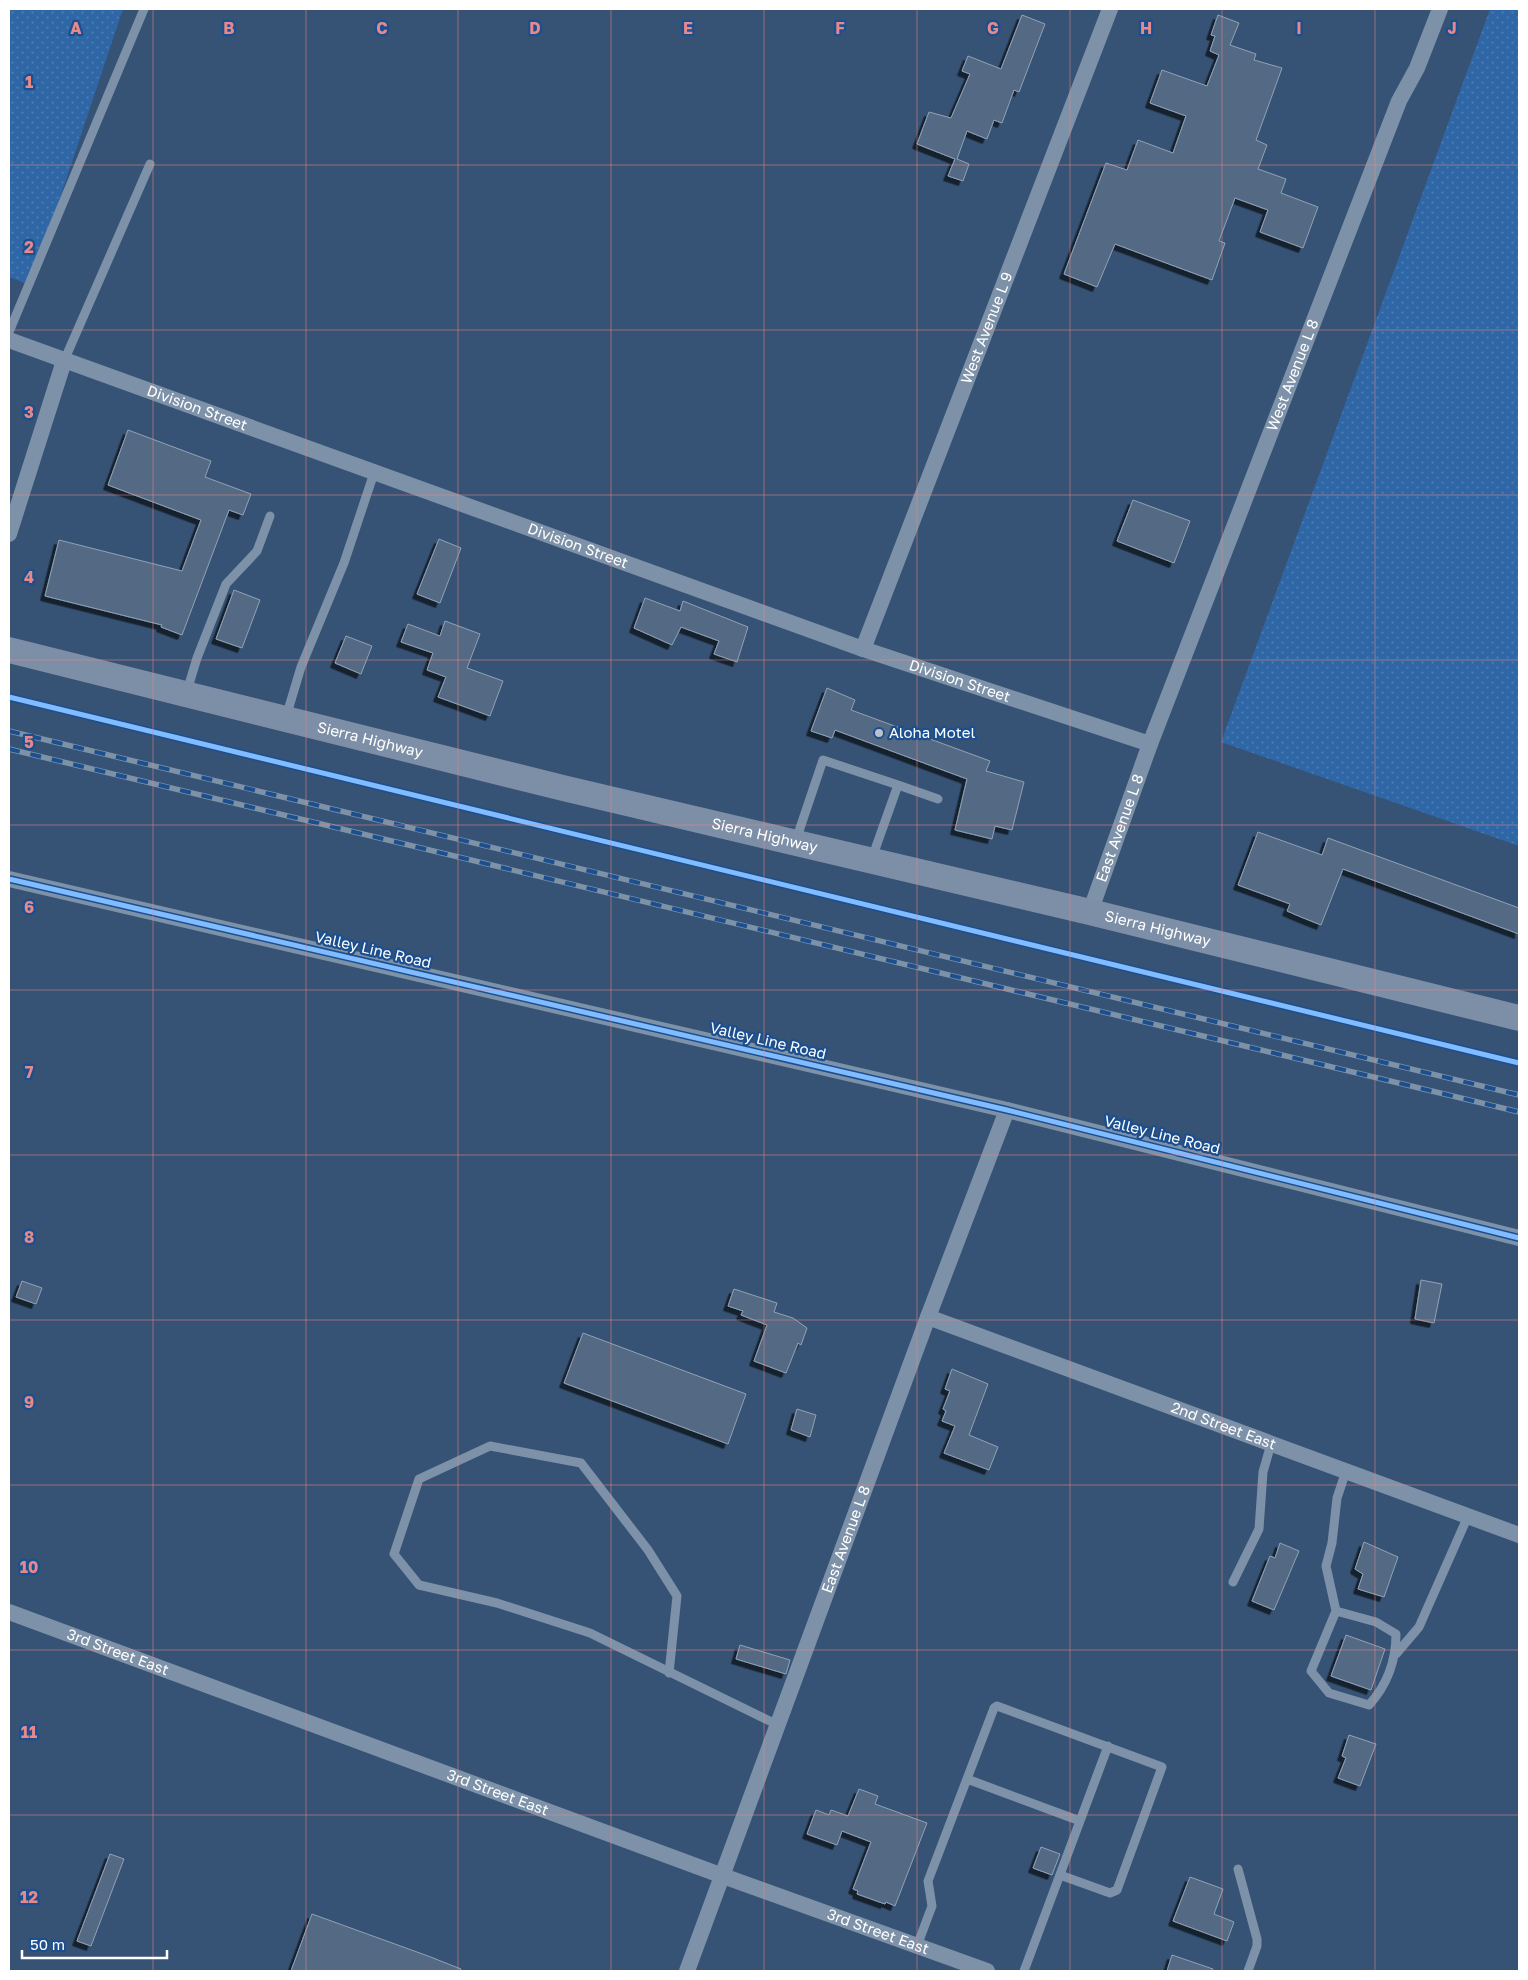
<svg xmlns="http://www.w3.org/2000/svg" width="1528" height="1980" font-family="'Golos Text',sans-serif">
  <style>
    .grass { fill: url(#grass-dots) }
    .building { fill: #526984; stroke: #92a2b6; filter: url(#shadow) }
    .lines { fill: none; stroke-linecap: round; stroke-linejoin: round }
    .service { stroke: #7d92a8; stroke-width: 9 }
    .minor { stroke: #7d92a8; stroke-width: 16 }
    .primary { stroke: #7d8ea7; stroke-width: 26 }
    .rail-casing { stroke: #7e92a7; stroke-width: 5.5 }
    .rail { stroke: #1b4f8f; stroke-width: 4; stroke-dasharray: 11; stroke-linecap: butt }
    .cycleway-casing { stroke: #1b4f8f; stroke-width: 8 }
    .cycleway { stroke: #80bcff; stroke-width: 5 }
    .grid { fill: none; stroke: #e88989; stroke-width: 1; stroke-opacity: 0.55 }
    .poi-dot { fill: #b9c2ce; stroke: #1b4f8f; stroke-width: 2 }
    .labels { text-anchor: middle; stroke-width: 4.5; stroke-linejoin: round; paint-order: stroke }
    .street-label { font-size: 15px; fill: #fff; stroke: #1b4f8f }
    .poi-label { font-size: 15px; fill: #fff; stroke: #1b4f8f; text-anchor: start }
    .grid-label { font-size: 16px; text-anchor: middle; font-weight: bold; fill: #e88989; stroke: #1b4f8f; stroke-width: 4.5; stroke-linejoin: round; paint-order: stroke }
  </style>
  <defs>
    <pattern id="grass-dots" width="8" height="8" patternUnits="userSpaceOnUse" patternTransform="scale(1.25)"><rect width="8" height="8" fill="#2f66a5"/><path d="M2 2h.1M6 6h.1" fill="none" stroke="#4e7db2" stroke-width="1.8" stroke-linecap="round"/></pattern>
    <filter id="shadow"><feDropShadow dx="-4.5" dy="4.5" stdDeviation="0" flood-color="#0009"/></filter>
  </defs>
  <rect width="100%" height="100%" fill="#365274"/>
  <path class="grass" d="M9 9H123L31 285 9 277Z
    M1490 9H1519V846L1221 742Z"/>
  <path class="building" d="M1022 15 1045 24 1019 92 1014 90 1002 123 994 120 987 139 967 131 957 159 969 164 963 181 948 176 955 159 917 144 929 112 951 118 970 74 962 71 968 56 1001 69Z
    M1218 15 1239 23 1230 45 1256 54 1254 60 1282 68 1256 140 1267 145 1258 169 1286 179 1281 193 1318 207 1303 248 1260 232 1268 210 1235 198 1219 241 1225 243 1212 280 1115 244 1097 287 1064 274 1106 163 1127 170 1138 140 1173 153 1186 116 1150 103 1162 70 1207 86 1219 55 1210 51 1215 36 1211 35Z
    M128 430 211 461 205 477 251 494 243 515 229 510 182 635 161 627 162 625 45 596 59 540 182 571 201 520 108 485Z
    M1133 500 1190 521 1174 563 1117 541Z
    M439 539 461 548 440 603 417 594Z
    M234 590 260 600 242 648 216 639Z
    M645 598 680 611 683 601 748 627 737 662 714 654 719 641 681 627 672 645 634 628Z
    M445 621 480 634 467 668 503 681 490 716 438 697 446 677 427 670 433 653 401 642 408 624 440 636Z
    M346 636 372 646 361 674 335 663Z
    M827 688 855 700 851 710 990 761 986 771 1024 782 1012 830 995 826 992 839 955 830 967 779 835 730 832 738 811 731Z
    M1258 832 1322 855 1328 838 1519 908V934L1343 869 1321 925 1301 917 1287 911 1290 904 1238 885Z
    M1421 1280 1442 1284 1434 1323 1415 1319Z
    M22 1281 42 1288 36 1304 16 1297Z
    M734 1289 777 1303 774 1312 793 1318 807 1328 801 1345 798 1343 786 1373 754 1361 767 1325 741 1315 743 1311 728 1306Z
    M583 1333 746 1394 728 1444 564 1383Z
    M952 1369 988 1384 969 1435 998 1447 989 1470 944 1453 955 1426 942 1421 946 1411 943 1409 950 1391 945 1389Z
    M797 1409 816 1415 810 1437 791 1430Z
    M1364 1542 1398 1557 1384 1597 1358 1589 1363 1574 1355 1569Z
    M1280 1543 1299 1551 1274 1610 1252 1601 1270 1556 1275 1558Z
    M1346 1635 1385 1649 1371 1690 1331 1676Z
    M740 1645 790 1660 786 1674 736 1659Z
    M1349 1735 1376 1744 1360 1786 1338 1778 1346 1758 1342 1756Z
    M859 1789 878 1796 875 1804 927 1823 895 1906 886 1902 885 1904 857 1894 858 1891 853 1889 871 1842 842 1831 837 1845 807 1834 816 1810 829 1815 831 1810 848 1816Z
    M1041 1847 1060 1854 1052 1875 1033 1868Z
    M110 1854 124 1859 91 1946 77 1941Z
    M1190 1877 1223 1889 1214 1914 1234 1922 1227 1941 1173 1921Z
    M312 1914 428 1956 461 1969 460 1971H291Z
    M1172 1955 1213 1969 1212 1971H1167Z"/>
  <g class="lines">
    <path class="service" d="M9 332 144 9
      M64 361 150 164
      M187 691 197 658 226 584 257 551 270 516
      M286 717 301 667 344 563 374 473
      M898 785 938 799
      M796 840 823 760 898 785 872 858
      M1233 1582 1259 1529 1263 1472 1271 1444
      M1336 1611 1376 1622 1396 1634C1396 1661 1387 1685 1369 1705L1329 1693 1311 1671 1336 1611 1326 1566 1332 1543 1337 1498 1346 1471
      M1396 1654 1419 1627 1468 1516
      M669 1673 677 1596 648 1550 581 1463 490 1446 419 1479 394 1554 419 1585 497 1603 590 1633 778 1725
      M967 1779 1080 1821
      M1238 1869 1257 1939V1946L1248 1971
      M917 1946 932 1906 928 1881 994 1708 997 1706 1162 1767 1117 1890 1110 1893 1060 1875
      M1024 1971 1108 1746"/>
    <g class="minor">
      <path id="s1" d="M9 340 863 649 1150 744"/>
      <path d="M9 534 64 361"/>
      <path id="s2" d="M863 649 1110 9"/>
      <path d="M9 879 1007 1110 1519 1238"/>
      <path id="s3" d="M1090 912 1150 744 1399 101 1417 68 1440 9"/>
      <path id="s4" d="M928 1317 1519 1535"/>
      <path id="s5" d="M9 1612 723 1876 987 1971"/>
      <path id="s6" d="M687 1971 928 1317 1007 1110"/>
    </g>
    <path class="primary" id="s7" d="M9 650 563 788 1090 912 1519 1018"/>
    <g class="rail-casing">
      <path id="rail" d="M9 731 1519 1095
        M9 749 1519 1112"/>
    </g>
    <use href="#rail" class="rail"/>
    <g class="cycleway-casing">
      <path id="cycleway" d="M9 697 1519 1063
        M9 879 1007 1110 1519 1238"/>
    </g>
    <use href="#cycleway" class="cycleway"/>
  </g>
  <path class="grid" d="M153 9V1971M306 9V1971M458 9V1971M611 9V1971M764 9V1971M917 9V1971M1070 9V1971M1222 9V1971M1375 9V1971M9 165H1519M9 330H1519M9 495H1519M9 660H1519M9 825H1519M9 990H1519M9 1155H1519M9 1320H1519M9 1485H1519M9 1650H1519M9 1815H1519"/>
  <circle class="poi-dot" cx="879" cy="733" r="5"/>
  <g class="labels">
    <g class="street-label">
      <text dy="5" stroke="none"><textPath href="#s2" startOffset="344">West Avenue L 9</textPath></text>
      <text dy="5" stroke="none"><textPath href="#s3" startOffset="574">West Avenue L 8</textPath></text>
      <text dy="5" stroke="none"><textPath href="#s1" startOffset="200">Division Street</textPath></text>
      <text dy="5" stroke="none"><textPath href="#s1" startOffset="605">Division Street</textPath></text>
      <text dy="5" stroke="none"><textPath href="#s1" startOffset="1010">Division Street</textPath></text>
      <text dy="5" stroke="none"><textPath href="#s7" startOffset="372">Sierra Highway</textPath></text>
      <text dy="5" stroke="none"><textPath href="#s3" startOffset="89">East Avenue L 8</textPath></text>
      <text dy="5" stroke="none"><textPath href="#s7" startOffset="778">Sierra Highway</textPath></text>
      <text dy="5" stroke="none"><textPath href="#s7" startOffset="1182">Sierra Highway</textPath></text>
      <text transform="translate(373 950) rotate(13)" y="5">Valley Line Road</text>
      <text transform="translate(768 1041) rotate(13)" y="5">Valley Line Road</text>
      <text transform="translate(1162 1135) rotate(14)" y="5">Valley Line Road</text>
      <text dy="5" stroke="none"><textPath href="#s4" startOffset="315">2nd Street East</textPath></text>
      <text dy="5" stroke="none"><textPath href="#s6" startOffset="460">East Avenue L 8</textPath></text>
      <text dy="5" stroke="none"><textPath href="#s5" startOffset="116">3rd Street East</textPath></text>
      <text dy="5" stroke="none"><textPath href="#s5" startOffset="521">3rd Street East</textPath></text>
      <text dy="5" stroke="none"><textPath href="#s5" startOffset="926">3rd Street East</textPath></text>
    </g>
    <g class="poi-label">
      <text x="889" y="738">Aloha Motel</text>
    </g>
  </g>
  <g class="grid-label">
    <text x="76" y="34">A</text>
    <text x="229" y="34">B</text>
    <text x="382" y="34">C</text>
    <text x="535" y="34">D</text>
    <text x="688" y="34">E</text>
    <text x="840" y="34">F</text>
    <text x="993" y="34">G</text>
    <text x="1146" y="34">H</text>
    <text x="1299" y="34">I</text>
    <text x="1452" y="34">J</text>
    <text x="29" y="88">1</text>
    <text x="29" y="253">2</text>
    <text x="29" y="418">3</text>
    <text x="29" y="583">4</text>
    <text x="29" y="748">5</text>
    <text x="29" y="913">6</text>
    <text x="29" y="1078">7</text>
    <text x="29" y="1243">8</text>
    <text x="29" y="1408">9</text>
    <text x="29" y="1573">10</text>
    <text x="29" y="1738">11</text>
    <text x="29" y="1903">12</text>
  </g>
  <rect width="1528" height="1980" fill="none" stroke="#ffffff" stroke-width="20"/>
  <path d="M22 1950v8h145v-8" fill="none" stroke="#ffffff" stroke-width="2.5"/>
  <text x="30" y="1950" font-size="15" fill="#ffffff" stroke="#1b4f8f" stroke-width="4" paint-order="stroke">50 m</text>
</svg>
